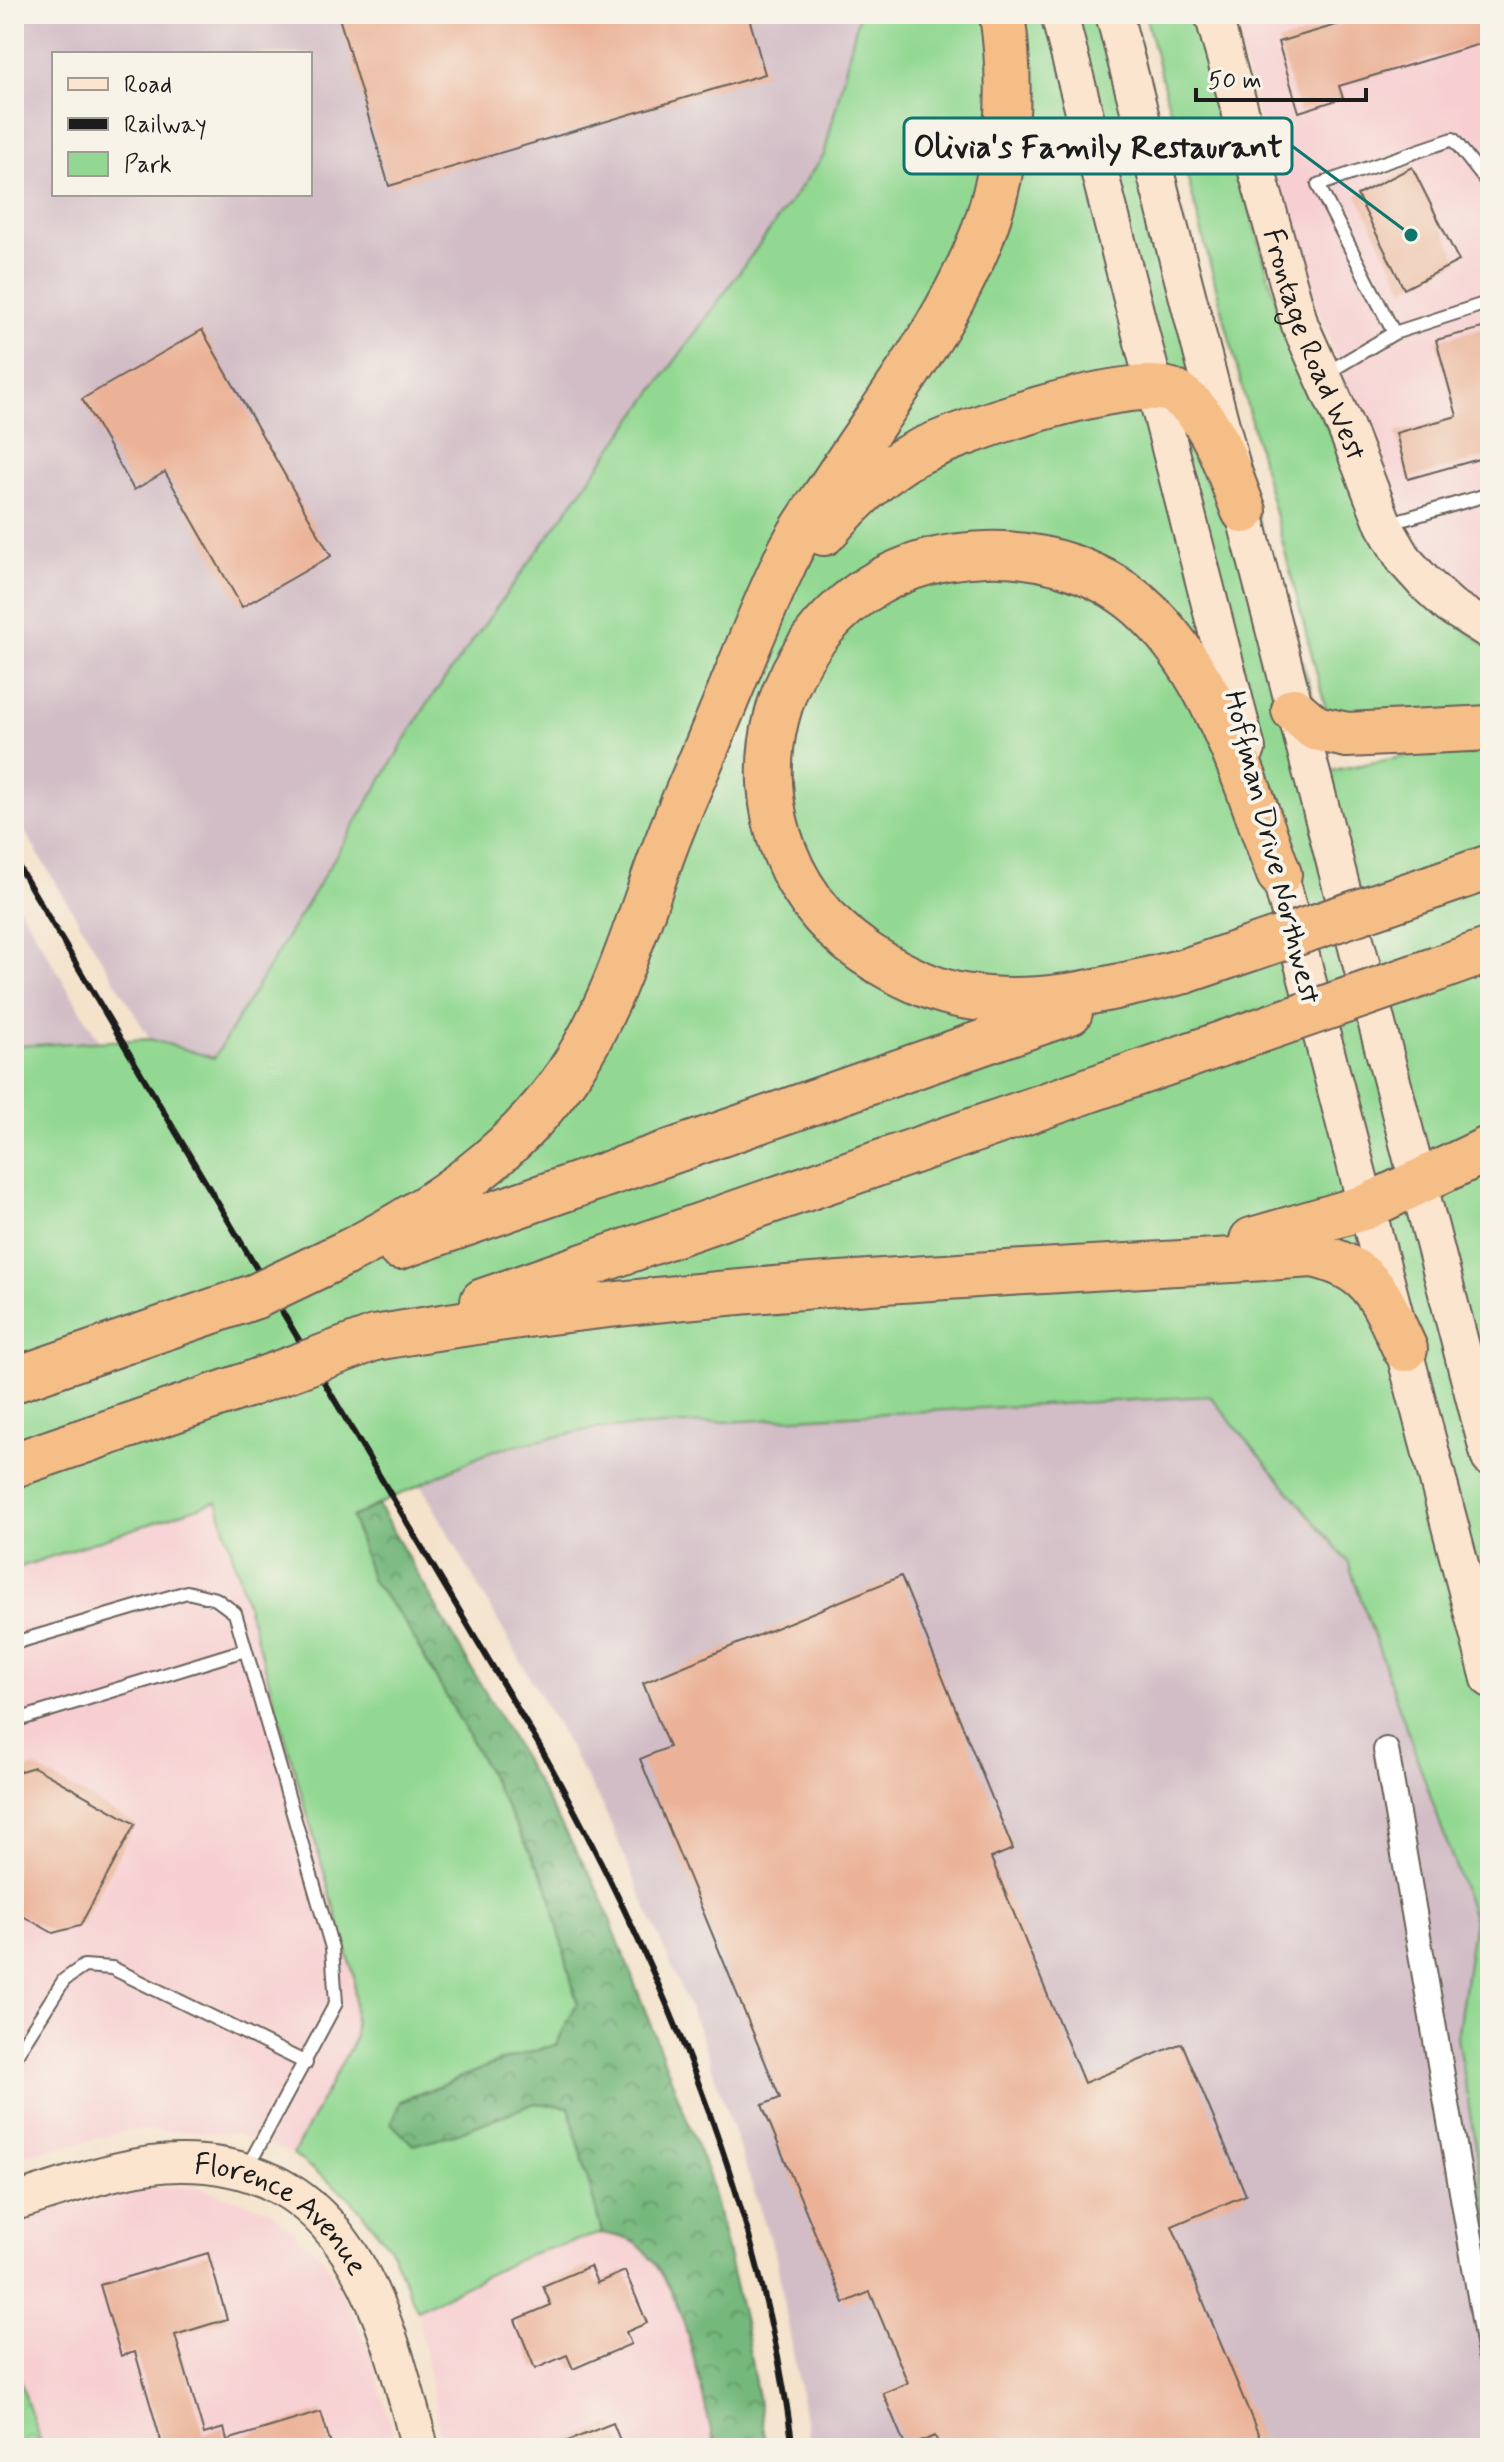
<svg xmlns="http://www.w3.org/2000/svg" width="1504" height="2462" font-family="Mynerve,sans-serif">
  <style>
    .built { fill: #f7cfd2 }
    .industrial { fill: #d2bdc6; fill-rule: evenodd }
    .green { fill: #92d892; stroke: #577a57; stroke-width: 2 }
    .forest { fill: url(#forest-crowns); stroke: #486a4c; stroke-width: 2 }
    .park { fill: url(#park-crowns); stroke: #577a57; stroke-width: 2 }
    .building { fill: #ebb298 }
    .lines { fill: none; stroke-linecap: round; stroke-linejoin: round }
    .lane-casing { stroke: #686159; stroke-width: 16 }
    .street-casing { stroke: #686159; stroke-width: 28 }
    .secondary-casing { stroke: #686159; stroke-width: 40 }
    .highway-casing { stroke: #686159; stroke-width: 48 }
    .lane { stroke: #fff; stroke-width: 12 }
    .street { stroke: #fff; stroke-width: 24 }
    .secondary { stroke: #fbe5cf; stroke-width: 36 }
    .highway { stroke: #f6be87; stroke-width: 44 }
    .rail { stroke: #1c1c1c; stroke-width: 6 }
    .highway-bridge-casing { stroke: #686159; stroke-width: 48; stroke-linecap: butt }
    .highway-bridge { stroke: #f6be87; stroke-width: 44 }
    .labels { text-anchor: middle; stroke-width: 8; stroke-linejoin: round; paint-order: stroke }
    .street-label { font-size: 30px; fill: #1c1c1c; stroke: #f7f3e8 }
    .leader { fill: none; stroke: #0f766e; stroke-width: 3 }
    .callout-dot { fill: #0f766e; stroke: #f7f3e8; stroke-width: 3 }
    .callout { fill: #f7f3e8; stroke: #0f766e; stroke-width: 3 }
    .callout-label { font-size: 32px; text-anchor: middle; font-weight: bold; fill: #1c1c1c }
  </style>
  <defs>
    <pattern id="forest-crowns" width="20" height="18" patternUnits="userSpaceOnUse" patternTransform="scale(2)"><rect width="20" height="18" fill="#75b87c"/><path d="M2 6a3 3 0 1 1 6 0M12 15a3 3 0 1 1 6 0" fill="none" stroke="#5f9565"/></pattern>
    <pattern id="park-crowns" width="20" height="18" patternUnits="userSpaceOnUse" patternTransform="scale(2)"><rect width="20" height="18" fill="#92d892"/><path d="M2 6a3 3 0 1 1 6 0M12 15a3 3 0 1 1 6 0" fill="none" stroke="#7db97d"/></pattern>
  </defs>
  <rect width="100%" height="100%" fill="#f7f3e8"/>
  <filter id="ink" filterUnits="userSpaceOnUse"><feTurbulence type="fractalNoise" baseFrequency=".0125" numOctaves="2"/><feDisplacementMap in="SourceGraphic" scale="16" xChannelSelector="R" yChannelSelector="G"/><feConvolveMatrix kernelMatrix="1 2 1 2 8 2 1 2 1" color-interpolation-filters="sRGB"/></filter>
  <filter id="wash" filterUnits="userSpaceOnUse"><feTurbulence type="fractalNoise" baseFrequency=".006" numOctaves="4" result="noise"/><feDisplacementMap in="SourceGraphic" scale="32" xChannelSelector="R" yChannelSelector="G"/><feGaussianBlur stdDeviation="1.8" result="paint"/><feColorMatrix in="noise" values="0 0 0 0 0 0 0 0 0 0 0 0 0 0 0 0 0 1.4 0 .05"/><feComposite in="paint" operator="in"/></filter>
  <g filter="url(#wash)">
    <rect width="100%" height="100%" fill="#f4e2cb"/>
    <path class="built" d="M1231 14H1490V606L1413 549 1370 448 1290 234Z
      M217 1500 354 1976 355 2038 293 2154 234 2133 130 2130 14 2158V1569Z
      M194 2186 270 2210 325 2261 368 2345 397 2448H42L14 2361V2220L143 2188Z
      M602 2233 635 2242 658 2268 683 2321 715 2448H443L417 2310 527 2255Z"/>
    <path class="industrial" d="M14 14H859L824 155 427 704 214 1058 150 1039 14 814ZM54 54H310V194H54Z
      M14 898 99 1041 14 1046Z
      M1210 1396 1348 1562 1474 1920 1457 2038 1490 2231V2448H810L776 2257 701 2035 604 1809 421 1485 491 1451 592 1429Z"/>
    <path class="green" d="M859 14H1131L1272 574 1310 686 1329 771 1432 751 1467 755 1490 751V2231L1457 2038 1474 1920 1348 1562 1210 1396 592 1429 491 1451 352 1517 372 1581 402 1618 466 1731 547 1884 578 2003 556 2045 506 2059 400 2101 455 2134 535 2103 569 2107 602 2233 527 2255 417 2310 389 2246 350 2198 293 2154 355 2038 354 1976 217 1501 14 1569V1046L150 1039 214 1058 427 704 824 155Z
      M1145 14H1195L1288 344 1398 577 1490 649V736L1328 717Z"/>
    <path class="forest" d="M378 1505 599 1891 710 2179 744 2322 767 2448H715C699 2386 687 2287 637 2244 629 2237 613 2236 602 2233L569 2107 535 2103 455 2134 413 2145 391 2123 400 2102 506 2059 556 2045 577 2003 547 1884 466 1731 402 1618 372 1581 352 1517Z"/>
    <path class="park" d="M14 2361 42 2448H14Z"/>
    <g id="blocks">
      <path class="building" d="M338 14H748L765 74 389 186Z
        M1374 14H1490V41L1339 86 1343 98 1299 112 1278 42Z
        M1412 167 1459 261 1404 289 1357 195Z
        M1490 326V456L1408 479 1396 433 1457 416 1436 340Z
        M202 330 331 556 242 607 165 472 134 490 82 399Z
        M901 1576 1013 1849 991 1858 1084 2083 1182 2043 1246 2195 1172 2226 1264 2448H940L935 2436 906 2448 883 2393 908 2383 870 2292 844 2303 762 2105 780 2098 640 1759 669 1747 643 1683Z
        M34 1767 135 1824 80 1926 53 1933 14 1911V1773Z
        M208 2253 227 2319 175 2335 204 2434 224 2428 227 2440 321 2412 332 2448H163L135 2352 121 2356 100 2285Z
        M590 2266 597 2283 625 2271 647 2323 626 2332 631 2344 573 2369 567 2355 535 2369 515 2320 551 2305 543 2286Z
        M613 2423 623 2448H553V2447Z"/>
    </g>
  </g>
  <g filter="url(#ink)">
    <use href="#blocks" fill-opacity="0" stroke="#686159" stroke-width="2"/>
    <g class="lines">
      <g class="lane-casing">
        <path id="lane" d="M1394 333 1318 185 1453 139 1490 186
          M1325 374 1394 333 1490 302
          M1387 524 1490 494
          M14 1643 187 1592 216 1599 235 1613 332 1948 336 2003 246 2170
          M14 1721 245 1650
          M14 2058 64 1980 84 1966 112 1968 306 2063"/>
      </g>
      <g class="street-casing">
        <path id="street" d="M1386 1750 1490 2354"/>
      </g>
      <g class="secondary-casing">
        <g id="secondary">
          <path d="M1059 14 1247 749"/>
          <path d="M1114 14 1490 1458"/>
          <path id="s1" d="M1213 14 1300 325 1346 428 1384 525 1405 561 1424 582 1450 606 1490 631"/>
          <path d="M1273 849 1490 1679"/>
          <path id="s2" d="M14 2202C67 2187 124 2163 180 2163 349 2162 386 2316 420 2448"/>
        </g>
      </g>
      <g class="highway-casing">
        <path id="highway" d="M824 533C848 505 874 479 905 459 945 435 1136 371 1174 392 1214 414 1227 471 1244 511
          M1294 710 1315 728 1347 735 1490 728
          M1435 886 1490 867
          M1437 969 1490 950
          M1185 971C1111 988 1040 1009 963 996 934 991 907 978 881 963 690 850 758 560 986 554 1044 552 1106 572 1148 613 1218 682 1246 785 1279 874
          M1252 1240 1366 1207 1490 1148
          M399 1247 1070 1012
          M350 1251C434 1208 514 1154 568 1074 612 1008 633 936 660 861 675 818 695 776 712 734 736 678 757 621 783 566 795 537 815 511 832 485 884 405 947 326 982 236 1009 164 1013 89 1002 14
          M483 1301 1227 1042
          M375 1338C684 1284 1000 1275 1313 1255 1373 1268 1381 1298 1405 1349
          M14 1380 256 1296
          M14 1465 244 1386"/>
      </g>
      <use href="#lane" class="lane"/>
      <use href="#street" class="street"/>
      <use href="#secondary" class="secondary"/>
      <use href="#highway" class="highway"/>
      <path class="rail" d="M14 859 539 1745C660 1963 760 2198 793 2448"/>
      <g class="highway-bridge-casing">
        <path id="highway-bridge" d="M1185 971 1435 886
          M1227 1042 1437 969
          M256 1296 350 1251
          M244 1386 375 1338"/>
      </g>
      <use href="#highway-bridge" class="highway-bridge"/>
    </g>
  </g>
  <g class="labels">
    <g class="street-label">
      <text dy="10" stroke="none"><textPath href="#s1" startOffset="346">Frontage Road West</textPath></text>
      <text transform="translate(1273 847) rotate(76)" y="10">Hoffman Drive Northwest</text>
      <text dy="10" stroke="none"><textPath href="#s2" startOffset="290">Florence Avenue</textPath></text>
    </g>
  </g>
  <path class="leader" d="M1411 235L1292 146"/>
  <circle class="callout-dot" cx="1411" cy="235" r="8"/>
  <rect class="callout" x="904" y="118" width="388" height="56" rx="8"/>
  <g class="callout-label">
    <text x="1098" y="157">Olivia's Family Restaurant</text>
  </g>
  <rect width="1504" height="2462" fill="none" stroke="#f7f3e8" stroke-width="48"/>
  <rect x="52" y="52" width="260" height="144" fill="#f7f3e8" stroke="#9f9d96" stroke-width="2"/>
  <rect x="68" y="78" width="40" height="12" fill="#fbe5cf" stroke="#9f9d96" stroke-width="2"/>
  <text x="124" y="92" font-size="24" fill="#1c1c1c">Road</text>
  <rect x="68" y="118" width="40" height="12" fill="#1c1c1c" stroke="#9f9d96" stroke-width="2"/>
  <text x="124" y="132" font-size="24" fill="#1c1c1c">Railway</text>
  <rect x="68" y="152" width="40" height="24" fill="#92d892" stroke="#9f9d96" stroke-width="2"/>
  <text x="124" y="172" font-size="24" fill="#1c1c1c">Park</text>
  <path d="M1196 88v12h170v-12" fill="none" stroke="#1c1c1c" stroke-width="4"/>
  <text x="1208" y="88" font-size="24" fill="#1c1c1c" stroke="#f7f3e8" stroke-width="6" paint-order="stroke">50 m</text>
</svg>
